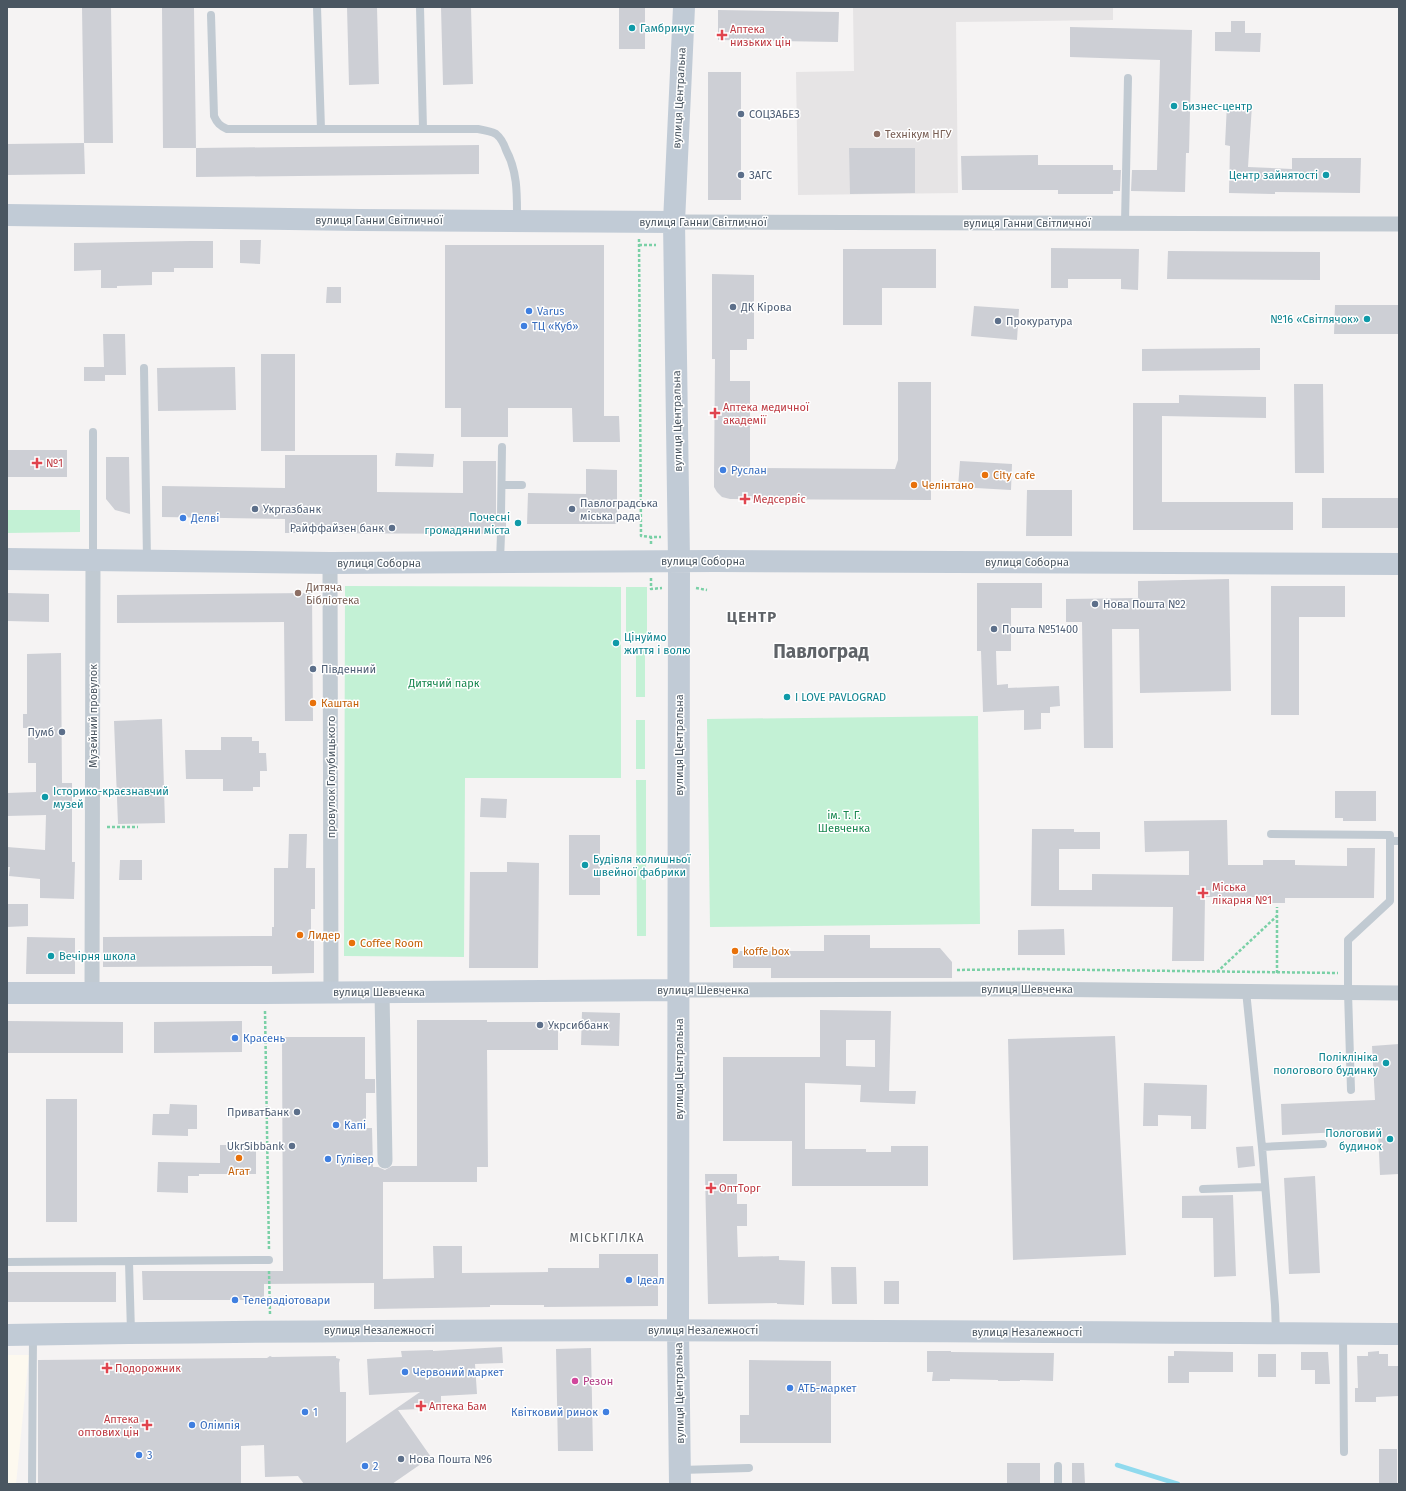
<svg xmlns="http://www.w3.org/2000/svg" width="1406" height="1491" font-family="'Fira Sans',sans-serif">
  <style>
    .commercial { fill: #fdf9ef }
    .education { fill: #e6e4e5 }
    .green { fill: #c3f1d5 }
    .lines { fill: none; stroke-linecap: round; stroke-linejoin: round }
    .stream { stroke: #90daee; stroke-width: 4.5 }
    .building { fill: #cdcfd5; fill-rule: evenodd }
    .path { stroke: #7ad0a6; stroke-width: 2.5; stroke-dasharray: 3 2; stroke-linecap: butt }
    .lane { stroke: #c1cad2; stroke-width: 8 }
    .street { stroke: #c1cad2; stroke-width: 15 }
    .secondary { stroke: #c1cbd6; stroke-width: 22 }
    .culture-dot { fill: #0f9aa8; stroke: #fff; stroke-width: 1.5 }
    .health-dot { fill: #e0444e; stroke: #fff; stroke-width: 1.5 }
    .service-dot { fill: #5c6f8a; stroke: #fff; stroke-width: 1.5 }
    .education-dot { fill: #8d6e63; stroke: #fff; stroke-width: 1.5 }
    .shop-dot { fill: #3f7fe0; stroke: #fff; stroke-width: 1.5 }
    .food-dot { fill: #e8710a; stroke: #fff; stroke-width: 1.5 }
    .hotel-dot { fill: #d1479c; stroke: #fff; stroke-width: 1.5 }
    .labels { text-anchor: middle; stroke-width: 3; stroke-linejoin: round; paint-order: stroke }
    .culture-label { font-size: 11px; fill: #0d838f; stroke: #fff; text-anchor: start }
    .health-label { font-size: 11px; fill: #be3a42; stroke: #fff; text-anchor: start }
    .street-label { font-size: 11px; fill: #4a5661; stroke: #fff }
    .service-label { font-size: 11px; fill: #4e5e75; stroke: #fff; text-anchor: start }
    .education-label { font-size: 11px; fill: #785e54; stroke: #fff; text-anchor: start }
    .shop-label { font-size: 11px; fill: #366cbe; stroke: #fff; text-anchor: start }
    .food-label { font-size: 11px; fill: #c56008; stroke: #fff; text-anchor: start }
    .park-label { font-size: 11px; fill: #17864f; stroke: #fff }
    .hotel-label { font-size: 11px; fill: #b23c85; stroke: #fff; text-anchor: start }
    .neighbourhood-label { font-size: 12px; letter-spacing: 1px; fill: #5f6368; stroke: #fff }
    .district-label { font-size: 15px; font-weight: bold; letter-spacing: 1px; fill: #5f6368; stroke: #fff }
    .town-label { font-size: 19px; font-weight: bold; fill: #5f6368; stroke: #fff }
  </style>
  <rect width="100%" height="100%" fill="#f5f3f3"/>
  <path class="commercial" d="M7 1355H29L16 1484H7Z"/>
  <path class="education" d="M853 7H1113V20L956 22 958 193 798 195 796 72 854 71Z"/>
  <path class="green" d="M7 510H80V532L7 533Z
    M345 586 621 587V778H465L464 957 344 956Z
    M626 587H647V636H626Z
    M636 648H645V697H636Z
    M978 716 980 924 710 927 707 719Z
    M636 720H645V769H636Z
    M636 780H646V936H637Z"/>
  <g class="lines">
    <path class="stream" d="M1117 1465 1178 1484"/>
  </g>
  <path class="building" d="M82 7H111L113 143H84Z
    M347 7H377L379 84 349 85Z
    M441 7H471L473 84 443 85Z
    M619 7H645V49H619Z
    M162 8H194L196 148H163Z
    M718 10 839 12 838 42 718 40Z
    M1231 21H1245V33H1261L1260 52 1215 51V32H1231Z
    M1070 27 1192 30 1189 153H1186L1185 192 1131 191 1132 170H1157L1160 60 1070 57Z
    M708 72H741V200H708Z
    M1227 104 1252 105 1248 167 1292 169V158H1361L1360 193 1275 192V194L1229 193 1230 146 1225 145Z
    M84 143 85 174 7 175V144Z
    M479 145V174L196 177V148Z
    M849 148H915V193L850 194Z
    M1038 155V165H1113V170H1121L1120 191H1113V194H1058V190H962L961 156Z
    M240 240H261L260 264 240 263Z
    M190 241H213V268H174V272H152V285L117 286V288H101V270L74 271V243Z
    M445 245H604V416H619L620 442H573L572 408H508V437H461V408H445Z
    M1051 248 1139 249 1138 290 1121 289V279H1068V288H1051Z
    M843 249H936V288H882V325H843Z
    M1168 251 1320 252V280L1167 279Z
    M712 274 754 275V339H747V350H730V381H750V468L895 469 898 460V382H931V500L730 499 722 497 717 492 714 487V477L715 359H712Z
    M327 287H341V303H326Z
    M1335 305H1399V334H1334Z
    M974 306 1019 309 1017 340 971 336Z
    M103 334H125L126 375H105V381H84V367H104Z
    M1260 348V370L1142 371V349Z
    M261 354H295V451H261Z
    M235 367 236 410 158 411 157 368Z
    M1294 384H1323L1324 473H1295Z
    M1179 395 1266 397V418L1162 416V502H1293V530H1133V403H1179Z
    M7 450H67V477H7Z
    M396 453 434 454 433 467 395 466Z
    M285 455H377V492L463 493V461H496V515L498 519 501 520H504L506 517V532L501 529 497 531 496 534 285 533V519L162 517V486L285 488Z
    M106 457H129L130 514 115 510 106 499Z
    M960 461 1012 464 1011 490 958 487Z
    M586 469 617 470V524H527L528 493 586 494Z
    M1027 490H1072V536H1026Z
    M1322 498H1399V528H1322Z
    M1229 579 1231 691 1140 693 1139 629H1112L1113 748H1084L1082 622H1066V599L1138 598V581Z
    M977 583H1042V608H1011V651H996L997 685 1008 684V688L1059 686 1060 706 1050 707V713H1041V729L1024 730V710L983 712 981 651H977Z
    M1271 586H1345V617H1299V715H1271Z
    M7 593 49 594V622L7 621Z
    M312 593 313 721H285L284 622 117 623V595Z
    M61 653 62 783H72V862H75L74 899 40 898V879L9 876 10 867H7V847L45 850 46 815 7 816V793L36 792V763H28V728H23V714H27V654Z
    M162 719 165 823 118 824 114 721Z
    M221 737H252V741H259V753H266L267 771H260V787H253V791H223V779H186L185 750H221Z
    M1335 791H1376V821H1343V818H1335Z
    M481 798 507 799 506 818 480 817Z
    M1227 820 1228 865H1263V860H1295V865L1347 866V848H1375L1374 898H1285V903H1271V897H1205L1204 961H1172L1173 907 1031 906 1032 829H1074V832H1100V849H1059V890H1092V874L1189 875V851L1145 852 1144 821Z
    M289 834H307L306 868H315V909H311V941H314V973L272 974V966L103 967V937L272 936V927H274V868H288Z
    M569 835H600V895H569Z
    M120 860H142V880H119Z
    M507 862 539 863 538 968H469L470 872H507Z
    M7 904H28V926L7 927Z
    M1064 929 1065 955H1018V930Z
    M824 935H870V948H940L952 962V978H771V968H733V951H824Z
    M27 937 75 938V974H26Z
    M820 1010 891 1011 889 1091H916L915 1104 860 1102 861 1085 805 1083V1149H866V1152H891V1146H928V1186H792V1141H723V1057H820ZM846 1040H875V1067L846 1066Z
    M582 1012 620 1013 619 1046 581 1045Z
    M417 1020H487V1022H558V1050H487L488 1167H477V1182H383V1279L434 1278 433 1246H462V1273L548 1272V1268H599V1254H658V1306L544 1307V1305H490V1307L374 1309V1283L264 1284V1300H143L142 1271H283L282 1037H365V1079H375V1093H366V1128H372L373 1167H378L385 1170 392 1166H417Z
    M7 1021 123 1022V1053H7Z
    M242 1021V1052L154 1053V1022Z
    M1115 1036 1126 1255 1013 1260 1008 1039Z
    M1399 1044V1174L1380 1175 1378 1130 1282 1135 1281 1104 1375 1100 1372 1046Z
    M1144 1083 1207 1085 1206 1129H1191V1116L1158 1115V1126H1143Z
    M46 1099H77V1222H46Z
    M170 1104 197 1105V1129H188V1136L152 1135 153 1114H169Z
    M220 1145H256V1174H199V1176H188V1193L157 1192 158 1162 220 1163Z
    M1253 1146 1255 1166 1238 1168 1236 1147Z
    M705 1174H737V1204H747V1226H737L738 1257 779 1256V1260L805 1261 804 1305 777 1304V1303L708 1304Z
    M1315 1176 1320 1273 1289 1274 1284 1178Z
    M1233 1195 1236 1276 1214 1277 1213 1218H1182V1196Z
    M831 1267H856L857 1304H832Z
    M7 1272H116V1302H7Z
    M884 1281H899V1304H884Z
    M502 1347 503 1363 475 1364 477 1394 441 1396V1408L398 1410 431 1457 392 1484H304L298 1476 265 1477 264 1445 241 1446V1484H38V1360L267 1358 270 1356 272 1357 336 1356V1358L340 1359 339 1363 340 1392H346V1443L420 1392 369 1395 367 1359 402 1357 401 1351 433 1350V1351Z
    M591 1348 593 1451H558L556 1349Z
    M927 1351H951V1352L1054 1353 1053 1381 1020 1380V1381H998V1380L950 1379V1381H932L933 1372H927Z
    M1174 1351 1233 1352V1372H1189V1383H1168V1356H1174Z
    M1379 1351V1354H1388V1366H1398V1396L1376 1397V1402H1355V1388H1358L1357 1356H1368V1352Z
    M1301 1352H1328L1330 1384H1315V1370H1301Z
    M1258 1354H1276V1377H1258Z
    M749 1360 831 1361V1443H740V1415H749Z
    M1379 1449H1397V1484H1379Z
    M1007 1463H1040V1484H1007Z
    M1072 1463H1084L1085 1484H1072Z"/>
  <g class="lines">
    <path class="path" d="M639 239 641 536 651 537
      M639 245H656
      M651 544V537H661
      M651 578V589L662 588
      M696 588 707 590
      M107 827H138
      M957 970 1019 969 1338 973
      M1217 972 1278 915
      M1277 973V907
      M265 1011 269 1250
      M269 1271 270 1314"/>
    <path class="lane" d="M317 7 321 129
      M420 7 423 129
      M211 15 214 116C217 123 220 126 227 129H478C484 130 491 131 496 134 501 138 504 144 506 150 518 172 517 196 517 220
      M1125 223 1128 78
      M144 368 147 560
      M93 432V559
      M502 485H522
      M501 515 502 447
      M500 561 501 534
      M1271 834 1390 835V901L1348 940V992L1351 1090
      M1390 841H1399
      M1246 991 1262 1147 1275 1305 1276 1333
      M1262 1147 1323 1144
      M1203 1189 1265 1187
      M7 1262 269 1260
      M129 1262 131 1332
      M1343 1334 1344 1452
      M1058 1466V1484
      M681 1470 749 1468
      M32 1484 33 1335"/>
    <path class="street" d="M674 222 1399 224
      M330 563 331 992
      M679 990 1020 989 1399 993
      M382 992 385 1161
      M92 993 93 560"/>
    <path class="secondary" d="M7 215 360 220 674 222
      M7 559 330 563 715 561 1399 564
      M7 993H265L679 990
      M7 1335C471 1327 935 1331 1399 1334
      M680 1484 678 1329 679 561 674 222 684 7"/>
  </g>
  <g class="culture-dot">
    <circle cx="632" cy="28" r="4"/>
    <circle cx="1174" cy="106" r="4"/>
    <circle cx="1326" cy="175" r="4"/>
    <circle cx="1367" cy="319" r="4"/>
    <circle cx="518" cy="523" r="4"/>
    <circle cx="616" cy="643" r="4"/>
    <circle cx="787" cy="697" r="4"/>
    <circle cx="45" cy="797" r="4"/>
    <circle cx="585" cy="865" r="4"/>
    <circle cx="51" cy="956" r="4"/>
    <circle cx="1386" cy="1063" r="4"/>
    <circle cx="1390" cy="1139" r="4"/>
  </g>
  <g class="health-dot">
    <path d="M720 29h4v4h4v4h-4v4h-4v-4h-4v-4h4z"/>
    <path d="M713 407h4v4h4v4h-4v4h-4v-4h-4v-4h4z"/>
    <path d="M35 457h4v4h4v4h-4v4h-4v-4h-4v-4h4z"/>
    <path d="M743 493h4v4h4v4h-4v4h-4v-4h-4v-4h4z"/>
    <path d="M1201 887h4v4h4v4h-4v4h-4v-4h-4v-4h4z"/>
    <path d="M709 1182h4v4h4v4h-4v4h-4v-4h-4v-4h4z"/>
    <path d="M105 1362h4v4h4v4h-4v4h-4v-4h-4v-4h4z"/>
    <path d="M419 1400h4v4h4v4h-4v4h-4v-4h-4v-4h4z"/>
    <path d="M145 1419h4v4h4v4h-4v4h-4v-4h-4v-4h4z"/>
  </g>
  <g class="service-dot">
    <circle cx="741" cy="114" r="4"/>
    <circle cx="741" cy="175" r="4"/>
    <circle cx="733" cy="307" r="4"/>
    <circle cx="998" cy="321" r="4"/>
    <circle cx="255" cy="509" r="4"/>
    <circle cx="572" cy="509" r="4"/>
    <circle cx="392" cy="528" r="4"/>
    <circle cx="1095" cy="604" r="4"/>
    <circle cx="994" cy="629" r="4"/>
    <circle cx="313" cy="669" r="4"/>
    <circle cx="62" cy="732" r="4"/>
    <circle cx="540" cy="1025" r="4"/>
    <circle cx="297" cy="1112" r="4"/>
    <circle cx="292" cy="1146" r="4"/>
    <circle cx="401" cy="1459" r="4"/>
  </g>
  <g class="education-dot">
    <circle cx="877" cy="134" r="4"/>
    <circle cx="298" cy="593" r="4"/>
  </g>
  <g class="shop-dot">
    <circle cx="529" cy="311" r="4"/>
    <circle cx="524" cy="326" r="4"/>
    <circle cx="723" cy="470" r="4"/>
    <circle cx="183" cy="518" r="4"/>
    <circle cx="235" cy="1038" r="4"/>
    <circle cx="336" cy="1125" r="4"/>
    <circle cx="328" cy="1159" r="4"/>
    <circle cx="629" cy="1280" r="4"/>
    <circle cx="235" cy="1300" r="4"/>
    <circle cx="405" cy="1372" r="4"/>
    <circle cx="790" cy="1388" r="4"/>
    <circle cx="305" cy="1412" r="4"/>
    <circle cx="606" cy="1412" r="4"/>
    <circle cx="192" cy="1425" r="4"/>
    <circle cx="139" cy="1455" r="4"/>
    <circle cx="365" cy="1466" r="4"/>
  </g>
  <g class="food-dot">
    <circle cx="985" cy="475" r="4"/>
    <circle cx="914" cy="485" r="4"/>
    <circle cx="313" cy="703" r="4"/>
    <circle cx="300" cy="935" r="4"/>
    <circle cx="352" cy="943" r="4"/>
    <circle cx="735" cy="951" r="4"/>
    <circle cx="239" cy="1158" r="4"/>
  </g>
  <circle class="hotel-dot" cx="575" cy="1381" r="4"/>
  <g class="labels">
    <g class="culture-label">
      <text x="640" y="32">Гамбринус</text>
      <text x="1182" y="110">Бизнес-центр</text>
      <text x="1318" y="179" text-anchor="end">Центр зайнятості</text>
      <text x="1359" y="323" text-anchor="end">№16 «Світлячок»</text>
      <text x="510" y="521" text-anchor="end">Почесні<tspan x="510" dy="13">громадяни міста</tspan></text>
      <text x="624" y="641">Цінуймо<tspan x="624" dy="13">життя і волю</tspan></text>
      <text x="795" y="701">I LOVE PAVLOGRAD</text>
      <text x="53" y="795">Історико-краєзнавчий<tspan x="53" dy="13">музей</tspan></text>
      <text x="593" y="863">Будівля колишньої<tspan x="593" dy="13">швейної фабрики</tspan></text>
      <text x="59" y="960">Вечірня школа</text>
      <text x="1378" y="1061" text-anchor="end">Поліклініка<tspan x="1378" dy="13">пологового будинку</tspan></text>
      <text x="1382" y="1137" text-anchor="end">Пологовий<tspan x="1382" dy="13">будинок</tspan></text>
    </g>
    <g class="health-label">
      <text x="730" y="33">Аптека<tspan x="730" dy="13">низьких цін</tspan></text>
      <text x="723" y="411">Аптека медичної<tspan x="723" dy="13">академії</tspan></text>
      <text x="46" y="467">№1</text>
      <text x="753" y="503">Медсервіс</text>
      <text x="1212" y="891">Міська<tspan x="1212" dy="13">лікарня №1</tspan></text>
      <text x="719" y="1192">ОптТорг</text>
      <text x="115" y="1372">Подорожник</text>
      <text x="429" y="1410">Аптека Бам</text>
      <text x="139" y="1423" text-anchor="end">Аптека<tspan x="139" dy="13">оптових цін</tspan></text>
    </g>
    <g class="street-label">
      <text transform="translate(679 98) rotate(-87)" y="4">вулиця Центральна</text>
      <text x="379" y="224">вулиця Ганни Світличної</text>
      <text x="703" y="226">вулиця Ганни Світличної</text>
      <text x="1027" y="227">вулиця Ганни Світличної</text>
      <text transform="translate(677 421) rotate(-91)" y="4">вулиця Центральна</text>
      <text x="703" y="565">вулиця Соборна</text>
      <text x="1027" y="566">вулиця Соборна</text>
      <text x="379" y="567">вулиця Соборна</text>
      <text transform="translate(93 716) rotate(-90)" y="4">Музейний провулок</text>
      <text transform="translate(679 745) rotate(-90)" y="4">вулиця Центральна</text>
      <text transform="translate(331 777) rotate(-90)" y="4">провулок Голубицького</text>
      <text x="1027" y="993">вулиця Шевченка</text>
      <text x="703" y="994">вулиця Шевченка</text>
      <text x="379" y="996">вулиця Шевченка</text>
      <text transform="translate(679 1069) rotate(-90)" y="4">вулиця Центральна</text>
      <text x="379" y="1334">вулиця Незалежності</text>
      <text x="703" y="1334">вулиця Незалежності</text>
      <text x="1027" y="1336">вулиця Незалежності</text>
      <text transform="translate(679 1393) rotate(-91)" y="4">вулиця Центральна</text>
    </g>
    <g class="service-label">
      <text x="749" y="118">СОЦЗАБЕЗ</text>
      <text x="749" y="179">ЗАГС</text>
      <text x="741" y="311">ДК Кірова</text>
      <text x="1006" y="325">Прокуратура</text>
      <text x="580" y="507">Павлоградська<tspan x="580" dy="13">міська рада</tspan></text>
      <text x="263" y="513">Укргазбанк</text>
      <text x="384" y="532" text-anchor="end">Райффайзен банк</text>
      <text x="1103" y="608">Нова Пошта №2</text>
      <text x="1002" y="633">Пошта №51400</text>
      <text x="321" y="673">Пiвденний</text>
      <text x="54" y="736" text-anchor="end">Пумб</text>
      <text x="548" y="1029">Укрсиббанк</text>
      <text x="289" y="1116" text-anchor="end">ПриватБанк</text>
      <text x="284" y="1150" text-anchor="end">UkrSibbank</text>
      <text x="409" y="1463">Нова Пошта №6</text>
    </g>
    <g class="education-label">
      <text x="885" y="138">Технікум НГУ</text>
      <text x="306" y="591">Дитяча<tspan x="306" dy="13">Бiблiотека</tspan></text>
    </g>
    <g class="shop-label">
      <text x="537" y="315">Varus</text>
      <text x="532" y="330">ТЦ «Куб»</text>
      <text x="731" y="474">Руслан</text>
      <text x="191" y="522">Делві</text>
      <text x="243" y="1042">Красень</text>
      <text x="344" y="1129">Капі</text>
      <text x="336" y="1163">Гулівер</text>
      <text x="637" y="1284">Ідеал</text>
      <text x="243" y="1304">Телерадіотовари</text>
      <text x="413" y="1376">Червоний маркет</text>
      <text x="798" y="1392">АТБ-маркет</text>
      <text x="313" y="1416">1</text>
      <text x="598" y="1416" text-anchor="end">Квітковий ринок</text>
      <text x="200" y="1429">Олімпія</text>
      <text x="147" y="1459">3</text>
      <text x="373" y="1470">2</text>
    </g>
    <g class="food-label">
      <text x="993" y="479">City cafe</text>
      <text x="922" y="489">Челінтано</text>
      <text x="321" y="707">Каштан</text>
      <text x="308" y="939">Лидер</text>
      <text x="360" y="947">Coffee Room</text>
      <text x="743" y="955">koffe box</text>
      <text x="239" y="1175" text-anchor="middle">Агат</text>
    </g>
    <g class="park-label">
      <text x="444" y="687">Дитячий парк</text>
      <text x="844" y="819">ім. Т. Г.<tspan x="844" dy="13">Шевченка</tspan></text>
    </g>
    <g class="hotel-label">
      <text x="583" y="1385">Резон</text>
    </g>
    <g class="neighbourhood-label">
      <text x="607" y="1242">МІСЬКГІЛКА</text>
    </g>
    <g class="district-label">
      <text x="752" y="622">ЦЕНТР</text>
    </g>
    <g class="town-label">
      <text x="821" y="658">Павлоград</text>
    </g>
  </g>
  <rect width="1406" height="1491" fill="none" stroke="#4a5661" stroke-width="16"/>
</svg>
